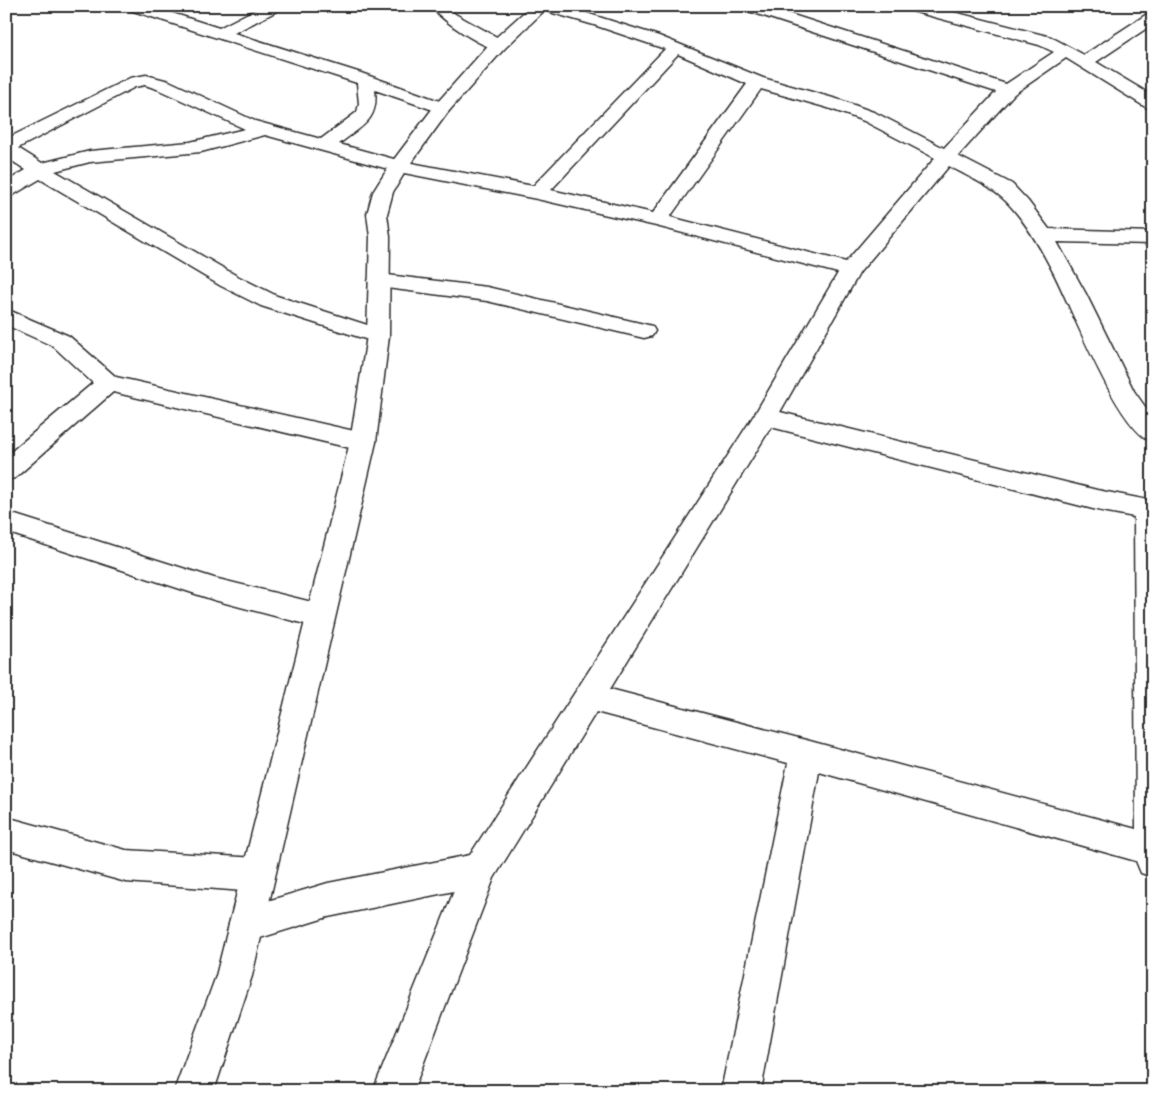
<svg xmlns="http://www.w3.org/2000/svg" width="1159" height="1097" font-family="'Architects Daughter',sans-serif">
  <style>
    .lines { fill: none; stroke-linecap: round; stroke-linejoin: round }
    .minor-casing { stroke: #2b2b2b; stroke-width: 3 }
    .tertiary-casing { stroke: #2b2b2b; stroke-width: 3 }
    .minor { fill: #fff; fill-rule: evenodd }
    .tertiary { fill: #fff; fill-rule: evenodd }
  </style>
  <rect width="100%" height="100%" fill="#fff"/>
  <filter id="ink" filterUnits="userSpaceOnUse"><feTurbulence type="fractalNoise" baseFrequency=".02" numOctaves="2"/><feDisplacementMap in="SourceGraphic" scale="10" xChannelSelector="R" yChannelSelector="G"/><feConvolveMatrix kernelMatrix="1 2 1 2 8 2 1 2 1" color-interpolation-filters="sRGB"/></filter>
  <g filter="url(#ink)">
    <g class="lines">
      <g class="minor-casing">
        <path id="minor" d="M125 6H150L219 28 262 6H283L281 9 234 33 361 73 448 104 451 108 448 112 442 113 375 90C379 121 361 126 339 144L401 161 533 186 665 49 594 25 539 9 537 6H564L659 36 763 78 840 100 876 113 944 148 996 92 742 9 740 6H765L1006 84 1054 52 1039 45 904 9 902 6H930L1051 37 1084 55 1147 14 1153 12V24L1096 62 1153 96V109L1147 108 1066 58 1014 94 958 156 1012 184 1028 201 1049 229 1153 232V244L1057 242 1086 294 1134 391 1153 418V442C1118 432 1071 305 1052 270 1041 249 1030 229 1014 210 997 189 973 179 949 166L860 272 780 412 1097 490 1153 501V877L1141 873 1136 861 819 772 761 1091H721L788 763 596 712 494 878 413 1091H373L454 891 328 917 247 942 234 937 229 924 234 911 328 883 470 855 756 412 838 273 656 226 537 199 399 172 265 135 201 152 90 162 55 171 237 276 277 296 386 331 389 336 386 341 378 343 261 306 221 286 40 179 13 195 6 197V182L26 170 6 157V139L130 78 146 75 169 81 255 121 321 139 357 112 359 104 357 83 127 9ZM678 54 747 84 653 213 551 190ZM145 85 157 89 245 129 190 142 90 151 42 163 18 148 135 87ZM761 89 828 108 864 121 935 158 846 262 670 217ZM771 427 1097 510 1134 517 1136 829 806 740 610 689Z
          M431 6H448L455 14 504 41 506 45 504 49C487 53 441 20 431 6Z
          M379 274 487 287 644 324 652 326 655 331 652 336 644 338 487 301 371 286 368 281 371 276Z
          M6 309 69 336 116 377 363 433 372 436 376 442 372 448 363 451 113 392 15 478 6 480V456L93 383 53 346 6 325Z
          M6 512 214 578 320 604 330 608 334 616 330 624 320 628 214 600 6 532Z
          M6 817 126 850 257 858 269 863 274 875 269 887 257 892 126 882 6 849Z"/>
      </g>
      <g class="tertiary-casing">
        <path id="tertiary" d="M531 6H549L504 49 448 112 408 167 393 192 387 214 390 237 389 336 376 442 252 976 214 1091H174L216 976 350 442 367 336 370 237 367 214 373 192 392 162 436 104 492 41Z"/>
      </g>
      <use href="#minor" class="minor"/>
      <use href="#tertiary" class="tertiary"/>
    </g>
  </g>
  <rect width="1159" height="1097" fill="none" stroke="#fff" stroke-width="25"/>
  <rect x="12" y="12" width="1134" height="1072" fill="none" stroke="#2b2b2b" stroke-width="2" filter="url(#ink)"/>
</svg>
